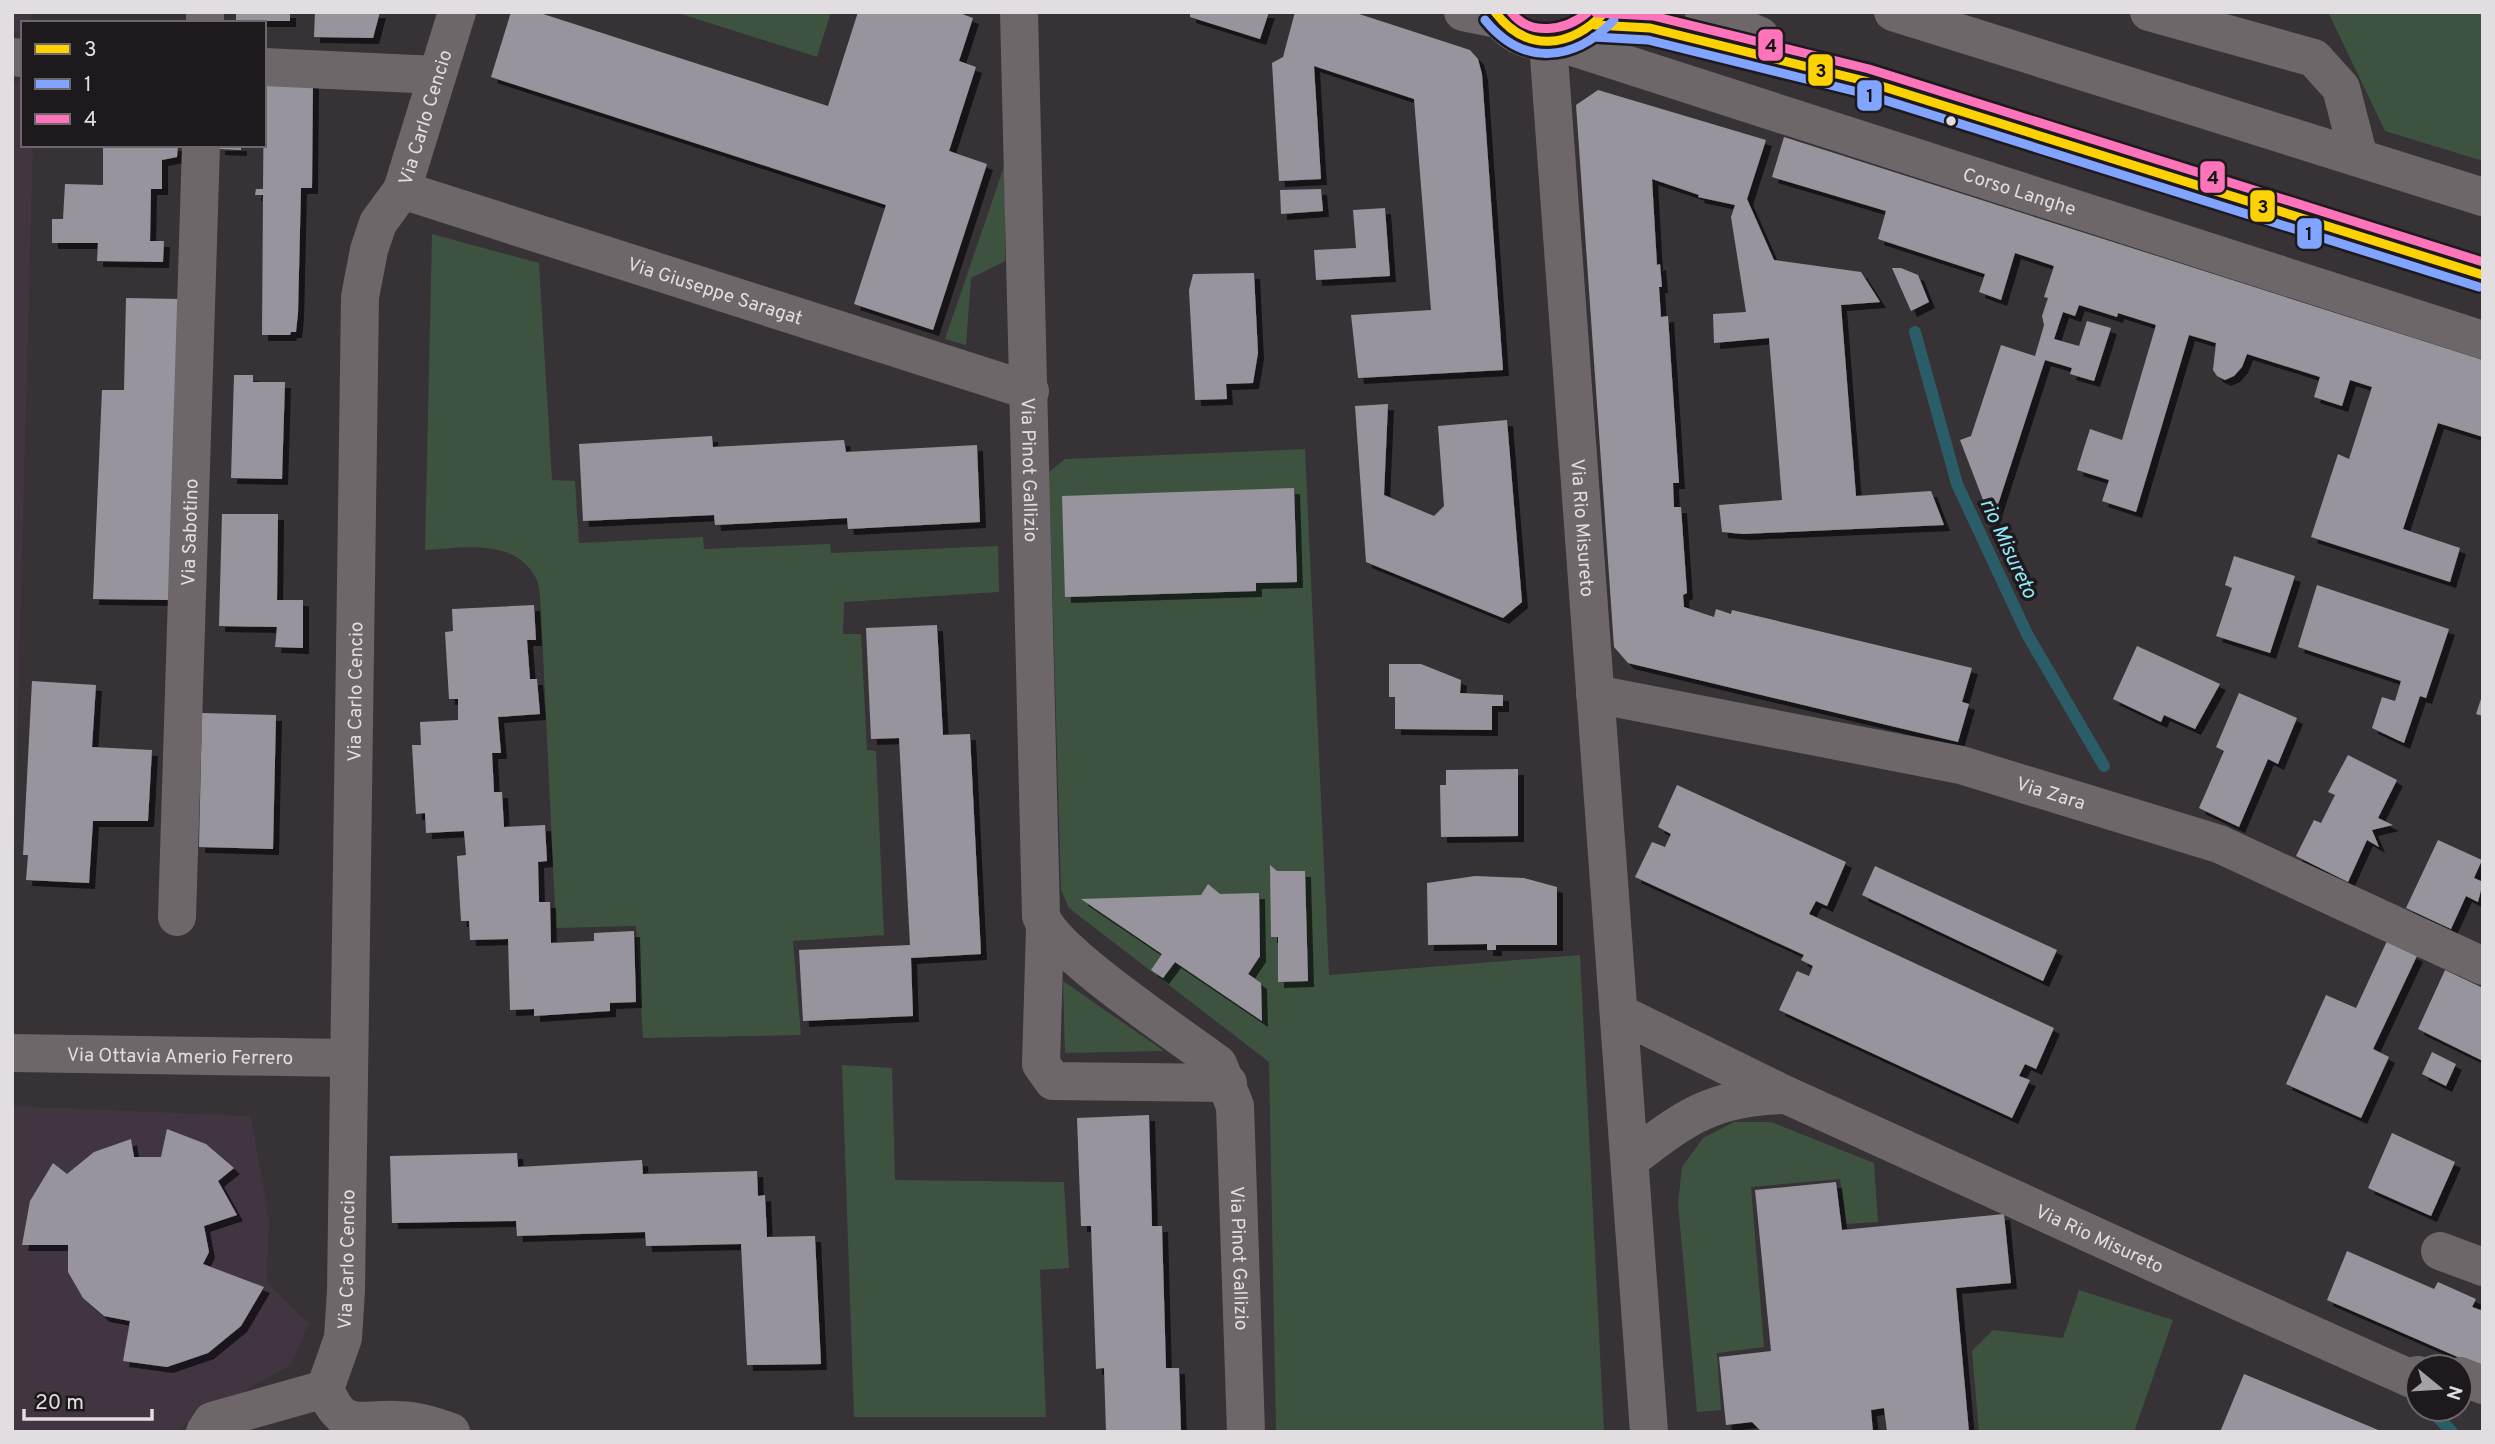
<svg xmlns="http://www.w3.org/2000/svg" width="2495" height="1444" font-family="Overpass,sans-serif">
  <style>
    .built { fill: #403540 }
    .green { fill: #3d5340 }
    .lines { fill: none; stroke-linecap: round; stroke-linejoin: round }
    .stream { stroke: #2a5d67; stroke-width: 12 }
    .building { fill: #98949d; filter: url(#shadow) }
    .minor { stroke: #6d6769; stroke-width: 38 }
    .major { stroke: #6e6769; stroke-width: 38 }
    .bus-1-casing { stroke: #1d191d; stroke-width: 14 }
    .bus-2-casing { stroke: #1d191d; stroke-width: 14 }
    .bus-3-casing { stroke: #1d191d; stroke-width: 14 }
    .bus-1 { stroke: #fcd205; stroke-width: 9 }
    .bus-2 { stroke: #80a4ff; stroke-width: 9 }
    .bus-3 { stroke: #fd74ba; stroke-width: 9 }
    .bus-dot { fill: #e1dde1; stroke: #1d191d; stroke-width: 2.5 }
    .labels { text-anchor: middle; stroke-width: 7; stroke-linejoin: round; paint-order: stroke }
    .street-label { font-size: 19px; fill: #e1dde1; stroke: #1d191d }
    .water-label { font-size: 21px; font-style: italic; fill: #8ee9fc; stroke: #1d191d }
    .line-badge { stroke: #1d191d; stroke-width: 2.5 }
    .pale-badge-label { font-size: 19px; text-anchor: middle; font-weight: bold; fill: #111 }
  </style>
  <defs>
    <filter id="shadow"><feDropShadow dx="6" dy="6" stdDeviation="0" flood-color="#0009"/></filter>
  </defs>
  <rect width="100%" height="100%" fill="#363236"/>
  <path class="built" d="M12 12H31V23H23V32L12 31Z
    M12 82 23 83V145H33L12 935Z
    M12 1106 251 1116 269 1220 267 1282 309 1324 291 1365 172 1432H12Z"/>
  <path class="green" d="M675 12H831L817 57Z
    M2328 12H2483V161L2385 131Z
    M1005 164V261L971 278 966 345 945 339Z
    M432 234 539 263 552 480 575 481 579 543 703 537 704 549 830 544 831 553 998 546 999 592 844 602 843 634H861L867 750 876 751 884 935 793 941 801 1035 643 1038 636 926 556 928 541 611C540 601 540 586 536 578 514 537 462 548 425 550Z
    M1305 449 1329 975 1580 955 1604 1432H1276L1269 1062 1069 908 1061 890 1049 472 1065 459Z
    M1063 981 1164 1051 1065 1053Z
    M842 1065 892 1068 895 1180 1064 1182 1069 1268 1040 1270 1046 1417H854Z
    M1734 1122H1771L1874 1163 1878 1222 1846 1224 1840 1179 1751 1187 1764 1347 1717 1353 1721 1410 1697 1412 1678 1203 1682 1167 1703 1138Z
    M2079 1290 2173 1320 2134 1432H1979L1972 1351 1993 1330 2063 1338Z"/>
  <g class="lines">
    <path class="stream" d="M1915 332 1957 484 2027 634 2104 766
      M2430 1409 2452 1432"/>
  </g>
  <path class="building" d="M236 12H290V21H236Z
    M315 12H380L373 38 314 37Z
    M511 12H537L828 106 858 12H957L973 18 959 61 976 67 949 151 987 164 933 330 854 304 886 205 491 77Z
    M1190 12H1269L1260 39 1190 17Z
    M1295 12H1353L1470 50 1478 59 1482 74 1503 370 1358 378 1351 315 1431 310 1414 99 1314 66 1321 179 1279 181 1272 63 1283 57Z
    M264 80 313 81 312 188H301L298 313 296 332H291L290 335H262L263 195H255L256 189H263Z
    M1598 90 1766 140 1747 199 1774 260 1861 272 1880 302 1841 305 1856 496 1931 491 1944 525 1743 534 1722 532 1719 505 1782 500 1769 338 1714 343 1713 314 1746 312 1731 217 1735 205 1698 197 1699 195 1652 179 1657 265 1660 264 1662 287H1659L1661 317 1668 316 1679 483H1673L1674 507H1681L1687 593 1683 595 1684 607 1714 617 1716 609 1731 614 1732 610 1972 668 1962 702 1969 704 1958 742 1628 663 1614 647 1576 105Z
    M1784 137 2483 360V437L2438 423 2403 529 2460 548 2450 582 2311 537 2338 454 2349 459 2372 387 2350 380 2342 406 2314 397 2320 377 2247 354 2242 367 2234 376 2225 380 2217 376 2213 370 2216 343 2189 335 2136 512 2102 501 2109 480 2077 470 2090 429 2122 440 2156 325 2118 313 2117 317 2079 305 2075 316 2063 312 2054 339 2079 346 2087 321 2111 328 2094 381 2070 374 2072 368 2045 360 1992 523 1960 440 1971 436 2001 345 2035 356 2044 325 2042 316 2048 298 2044 297 2054 266 2015 253 2001 300 1979 292 1985 274 1878 239 1886 211 1772 177Z
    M103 145H178L177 157 162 160V189H151L150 241H164L163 262 97 261 98 243H52V219H63L65 184 103 185Z
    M219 145H241V150L219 149Z
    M1321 189 1323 211 1281 214 1280 190Z
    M1385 208 1390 276 1316 280 1314 250 1356 248 1353 210Z
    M1892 268H1901L1918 275 1929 302 1911 311Z
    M1254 273 1258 353 1253 383 1226 384 1227 399 1195 400 1189 290 1193 274Z
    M126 298 180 299 169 600 93 599 102 390H124Z
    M234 375H253V382H285L282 479 231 478Z
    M1388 404 1384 495 1434 516 1444 506 1438 426 1507 420 1522 602 1503 618 1366 562 1355 406Z
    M712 436 713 447 844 440 846 452 977 445 980 522 848 529 847 518 715 525 714 515 583 521 579 444Z
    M1294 488 1297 582 1256 583V591L1065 597 1062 496Z
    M222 514H278L277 600H303V648L275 647 277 627 219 626Z
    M2234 556 2295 576 2270 653 2216 636 2232 588 2225 585Z
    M2317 585 2449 629 2426 698 2420 696 2404 743 2372 728 2382 697 2395 701 2401 681 2298 647Z
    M534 605 536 640H527L530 679H537L540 714 498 717 501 753H492L494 792H502L504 827 545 825 547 861 538 862 539 902H550L551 943 594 941V933L634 931 636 1002 610 1003V1011L534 1016V1009L510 1010 508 939 470 940 469 921H461L457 856 466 855 464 831 426 833 425 813 416 814 412 745H421L420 722 458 720V699H449L445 632 453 631 452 609Z
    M937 625 943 735 970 734 981 954 911 958 913 1016 803 1021 799 950 910 945 899 738 871 739 866 628Z
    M2137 646 2220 684 2195 729 2164 715 2161 722 2113 699Z
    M1389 664H1421L1461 680 1460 693 1503 695V706H1492V730L1395 729V697H1389Z
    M32 681 96 685 92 747 152 750 148 821H93L89 883 26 880 28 855H23Z
    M2239 693 2297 718 2278 764 2268 759 2239 827 2199 808 2224 751 2216 747Z
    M2482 696H2483V716L2476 714Z
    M202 713 276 715 273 849 199 847Z
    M2348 755 2397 780 2378 818 2393 825 2372 830 2379 847 2367 840 2348 882 2296 856 2314 820 2321 823 2335 795 2328 792Z
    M1518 769V836L1441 837 1440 785H1446V770Z
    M1677 785 1846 862 1827 906 1816 901 1809 914 2054 1028 2036 1069 2025 1064 2019 1076 2030 1080 2012 1118 1779 1010 1797 971 1809 976 1813 966 1801 960 1804 955 1635 877 1652 842 1665 847 1671 834 1658 827Z
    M2438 840 2482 860 2474 878 2483 882 2478 902 2466 896 2451 929 2406 908Z
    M1270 865 1277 871H1305L1308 981 1278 982V937H1271Z
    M1875 866 2057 950 2043 981 1862 895Z
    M1475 876 1524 878 1557 887V945H1496V950H1487V944L1428 945 1427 883Z
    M1208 884 1220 894 1259 893 1260 956 1248 974 1261 983 1262 1021 1175 962 1163 978 1151 970 1162 954 1081 899 1201 895Z
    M2387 941 2417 956 2373 1049 2389 1057 2361 1118 2286 1084 2326 995 2356 1008Z
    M2445 970 2483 988V1061L2418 1029Z
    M2432 1052 2456 1064 2446 1086 2422 1074Z
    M1149 1115 1152 1226H1162L1166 1368H1179L1181 1432H1106L1104 1368 1096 1369 1091 1226H1081L1077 1118Z
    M167 1129 206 1144 234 1168 218 1181 237 1215 204 1226 209 1252 203 1264 264 1287 241 1326 208 1353 167 1367 123 1361 130 1321 104 1316 83 1298 68 1272V1245H22L30 1201 53 1163 67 1174 94 1152 131 1139 134 1157H161Z
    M2392 1133 2455 1162 2431 1216 2368 1188Z
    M517 1153 518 1167 642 1160 643 1174 757 1171 758 1196 765 1195 767 1237 815 1236 821 1364 747 1365 741 1244 646 1246 645 1232 517 1236 516 1221 392 1223 390 1156Z
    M1836 1182 1842 1230 2004 1214 2011 1283 1956 1288 1969 1432H1887L1884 1408 1871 1410 1873 1432H1762L1752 1422 1726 1425 1719 1357 1771 1351 1755 1190Z
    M2347 1251 2434 1289 2438 1282 2476 1299 2472 1307 2483 1311V1368L2327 1300Z
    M2244 1374 2383 1432H2220Z"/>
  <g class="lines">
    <g class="minor">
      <path id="s1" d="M1019 12 1041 916C1054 953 1181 1036 1218 1064L1235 1106 1246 1432"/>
      <path d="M1463 12 1498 19"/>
      <path d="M1893 12 2483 197"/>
      <path d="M2149 12 2314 58 2341 88 2359 158"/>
      <path d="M205 23V12"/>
      <path id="s2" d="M1557 42 2483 340"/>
      <path id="s3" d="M1548 43 1649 1432"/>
      <path d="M12 57 23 58"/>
      <path d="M264 67 437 75"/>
      <path id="s4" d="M402 190 1030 391"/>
      <path id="s5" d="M1595 694 1961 765 2219 844 2483 966"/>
      <path id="s6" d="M177 917 201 145"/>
      <path d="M1045 928 1041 1064 1053 1081 1228 1083"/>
      <path d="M1619 1013 1786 1095C1714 1096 1685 1117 1630 1160"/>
      <path id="s7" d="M12 1053 347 1058"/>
      <path id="s8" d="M1786 1095C1995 1189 2203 1287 2412 1379L2418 1375"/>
      <path d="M2440 1251 2483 1267"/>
      <path d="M2460 1376 2483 1385"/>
      <path d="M205 1432 212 1421 325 1389"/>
      <path id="s9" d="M451 1432C434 1426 416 1420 397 1420 359 1418 343 1433 325 1389L343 1338 346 1291 360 297 369 250 378 223 402 190 457 12"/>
    </g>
    <path class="major" d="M1495 12C1520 55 1578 48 1605 12
      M1704 12 1760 36
      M1595 25 1650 28 1865 81 2483 275"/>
    <g class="bus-1-casing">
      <path id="bus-1" d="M1495 12C1527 54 1571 48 1605 12
        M1595 25 1650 28 1865 81 2483 275"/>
    </g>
    <g class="bus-2-casing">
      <path id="bus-2" d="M1485 20C1523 67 1574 62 1614 20
        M1594 37 1648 40 1862 93 2479 287"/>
    </g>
    <g class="bus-3-casing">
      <path id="bus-3" d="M1511 12C1530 37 1566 31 1588 12
        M1596 13 1653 16 1869 69 2483 262"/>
    </g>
    <use href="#bus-1" class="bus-1"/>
    <use href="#bus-2" class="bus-2"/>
    <use href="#bus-3" class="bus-3"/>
  </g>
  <circle class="bus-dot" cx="1951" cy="121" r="6"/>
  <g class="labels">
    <g class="street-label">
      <text dy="7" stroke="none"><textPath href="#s9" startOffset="1432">Via Carlo Cencio</textPath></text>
      <text dy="7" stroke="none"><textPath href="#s2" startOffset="486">Corso Langhe</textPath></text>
      <text dy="7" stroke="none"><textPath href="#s4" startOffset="329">Via Giuseppe Saragat</textPath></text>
      <text dy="7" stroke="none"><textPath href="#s1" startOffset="458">Via Pinot Gallizio</textPath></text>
      <text dy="7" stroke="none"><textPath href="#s3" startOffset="486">Via Rio Misureto</textPath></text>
      <text dy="7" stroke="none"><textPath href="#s6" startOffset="385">Via Sabotino</textPath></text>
      <text dy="7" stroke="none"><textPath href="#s9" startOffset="844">Via Carlo Cencio</textPath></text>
      <text dy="7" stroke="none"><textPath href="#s5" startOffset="467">Via Zara</textPath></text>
      <text dy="7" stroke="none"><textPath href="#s7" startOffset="168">Via Ottavia Amerio Ferrero</textPath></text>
      <text dy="7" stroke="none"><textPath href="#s8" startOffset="345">Via Rio Misureto</textPath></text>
      <text dy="7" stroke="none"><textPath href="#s1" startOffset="1334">Via Pinot Gallizio</textPath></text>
      <text dy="7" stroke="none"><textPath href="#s9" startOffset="276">Via Carlo Cencio</textPath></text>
    </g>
    <g class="water-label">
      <text transform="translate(2009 548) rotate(65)" y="7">rio Misureto</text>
    </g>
  </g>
  <g class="line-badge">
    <rect x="1757" y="28" width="27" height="34" rx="7" fill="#fd74ba"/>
    <rect x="1807" y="53" width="27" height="34" rx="7" fill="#fcd205"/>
    <rect x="1856" y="79" width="27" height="33" rx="7" fill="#80a4ff"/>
    <rect x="2199" y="160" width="27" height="34" rx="7" fill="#fd74ba"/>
    <rect x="2249" y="189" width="27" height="34" rx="7" fill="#fcd205"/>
    <rect x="2296" y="217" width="27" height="33" rx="7" fill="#80a4ff"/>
  </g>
  <g class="pale-badge-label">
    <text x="1771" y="52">4</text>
    <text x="1821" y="77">3</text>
    <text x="1870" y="102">1</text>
    <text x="2213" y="184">4</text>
    <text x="2263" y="213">3</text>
    <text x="2309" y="240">1</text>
  </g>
  <rect width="2495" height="1444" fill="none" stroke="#e1dde1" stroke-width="28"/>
  <rect x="21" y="21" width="245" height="126" fill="#1d191d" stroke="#6b676b" stroke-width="2"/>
  <rect x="35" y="44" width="35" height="10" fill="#fcd205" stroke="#6b676b" stroke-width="2"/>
  <text x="84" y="56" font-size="21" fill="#e1dde1">3</text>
  <rect x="35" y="79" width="35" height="10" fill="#80a4ff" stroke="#6b676b" stroke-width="2"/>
  <text x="84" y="91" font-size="21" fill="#e1dde1">1</text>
  <rect x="35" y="114" width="35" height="10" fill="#fd74ba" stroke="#6b676b" stroke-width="2"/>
  <text x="84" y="126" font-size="21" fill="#e1dde1">4</text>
  <g transform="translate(2439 1388) rotate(108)"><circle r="33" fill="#1d191d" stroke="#6b676b" stroke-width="2"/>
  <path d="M0-5L12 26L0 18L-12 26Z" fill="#a5a1a5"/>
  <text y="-10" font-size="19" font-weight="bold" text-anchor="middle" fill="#e1dde1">N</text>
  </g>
  <path d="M24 1409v10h128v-10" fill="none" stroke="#e1dde1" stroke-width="3.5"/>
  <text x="35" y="1409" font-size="21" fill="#e1dde1" stroke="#1d191d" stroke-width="5" paint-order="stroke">20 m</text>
</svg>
